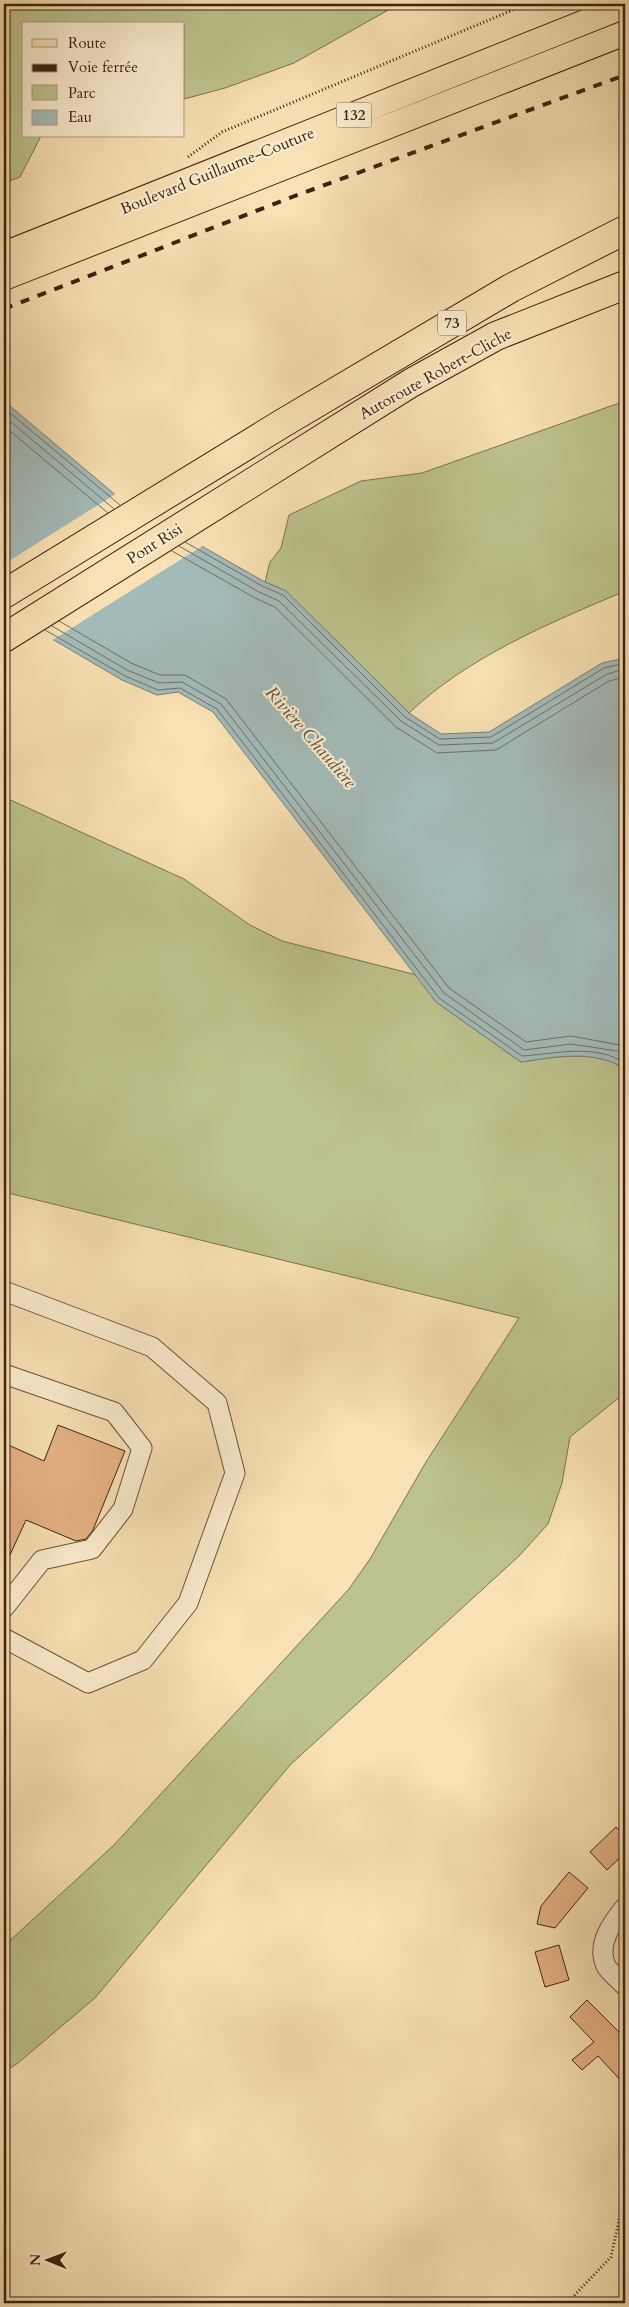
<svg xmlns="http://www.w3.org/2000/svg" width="629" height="2307" font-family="Cardo,serif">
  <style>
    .green { fill: #bdc38e; stroke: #7d7250 }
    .water { fill: #a3bbb9; stroke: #7a7e76 }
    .pier { fill: #f8e1b4 }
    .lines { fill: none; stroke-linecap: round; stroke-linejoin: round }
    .shore { stroke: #706e66; stroke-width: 1 }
    .building { fill: #e6b285; stroke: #3d2212 }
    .minor-casing { stroke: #6c523a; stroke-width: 21 }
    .major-casing { stroke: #3d2212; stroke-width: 26 }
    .highway-casing { stroke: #3d2212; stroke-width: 30 }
    .path { stroke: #3d2212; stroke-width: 3; stroke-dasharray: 1 2.5; stroke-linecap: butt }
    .minor { stroke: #faecce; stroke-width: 19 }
    .major { stroke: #f8e1b4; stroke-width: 24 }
    .highway { stroke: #f8e1b4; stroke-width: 28 }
    .rail { stroke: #3d2212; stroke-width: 4; stroke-dasharray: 9 9; stroke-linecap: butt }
    .labels { text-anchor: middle; stroke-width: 4.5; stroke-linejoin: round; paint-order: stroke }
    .shield { fill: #faecce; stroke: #765f4a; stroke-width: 1 }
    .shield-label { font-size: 15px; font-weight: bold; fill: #3d2212 }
    .street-label { font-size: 16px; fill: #3d2212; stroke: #faecce }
    .water-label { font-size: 18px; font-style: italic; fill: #5c5044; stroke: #faecce }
  </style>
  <rect width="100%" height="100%" fill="#f8e1b4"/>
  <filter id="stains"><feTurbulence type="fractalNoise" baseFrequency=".004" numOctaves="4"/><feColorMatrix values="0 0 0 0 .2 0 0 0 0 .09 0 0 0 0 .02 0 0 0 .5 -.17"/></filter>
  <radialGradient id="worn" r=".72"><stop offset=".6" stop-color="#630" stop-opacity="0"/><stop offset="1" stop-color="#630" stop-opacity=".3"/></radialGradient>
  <path class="green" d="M4 4H399L294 63 225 88 184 99V24H24V136H41L20 177 4 183Z
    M625 401V591C550 623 469 656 409 713L286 591 265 582 270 562 281 548 289 515 361 481 422 473Z
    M4 797 184 879 250 925 282 941 417 975 436 1002 521 1062C555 1057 595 1049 625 1069V1393L570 1437 562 1483 548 1524 519 1556 290 1765 95 1998 18 2063 4 2072V1946L114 1845 349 1589 370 1559 426 1462 519 1318 4 1192Z"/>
  <path class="water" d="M4 401 124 502 265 582 286 591 409 713 441 734 489 732 602 663 625 658V1069C595 1049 555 1057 521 1062L436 1002 213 712 178 692 157 695 122 680 47 636 4 623Z"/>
  <path class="pier" d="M117 493 125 500 204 545 51 641 4 626V564Z"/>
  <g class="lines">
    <path class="shore" d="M4 408 120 505
      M4 416 114 509
      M4 426 108 513
      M185 542 262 586 283 595 405 717 440 739 491 737 604 668 625 663
      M179 546 259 592 279 601 401 721 439 745 493 743 607 674 625 669
      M172 551 255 598 275 607 396 727 437 753 496 750 609 681 625 677
      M59 621 131 663 160 675H185L226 699 449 988 526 1042 571 1036 625 1046
      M52 626 127 670 159 683 182 682 221 704 444 993 524 1050 571 1044 617 1051 625 1055
      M45 630 125 676 158 690 180 688 217 709 439 998 522 1056C556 1054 594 1043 625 1063"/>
  </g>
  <path class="building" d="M58 1425 125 1451 93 1530 86 1539 76 1541 26 1520 4 1568V1443L44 1461Z
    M616 1827 625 1836V1853L607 1870 590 1852Z
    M569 1872 588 1888 555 1928 537 1924 541 1906Z
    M559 1945 569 1980 545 1987 535 1952Z
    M587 2000 625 2038V2085L598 2056 582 2070 572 2060 594 2042 570 2017Z"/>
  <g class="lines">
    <g class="minor-casing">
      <path id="minor" d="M4 1291 152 1347 217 1403 235 1473 188 1603 143 1660 88 1683 4 1638
        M4 1374 114 1412 142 1448 123 1509 92 1549 42 1560 4 1608
        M625 1907C612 1923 596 1944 606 1966 610 1973 620 1980 625 1986"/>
    </g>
    <g class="major-casing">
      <path id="major" d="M4 254 625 6
        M4 278 625 33"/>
    </g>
    <g class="highway-casing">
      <path id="highway" d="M4 594 283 423 511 288 625 230
        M4 638 411 383 496 336 625 285"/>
    </g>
    <path class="path" d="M188 157 222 132 527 4
      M567 2303 611 2257 625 2192"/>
    <use href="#minor" class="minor"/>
    <use href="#major" class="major"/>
    <use href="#highway" class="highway"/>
    <path class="rail" d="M4 309 292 197 625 75"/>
  </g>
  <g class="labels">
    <g class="shield">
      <rect x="336.5" y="102.5" width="35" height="25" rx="4"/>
      <rect x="438" y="310.5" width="28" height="25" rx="4"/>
    </g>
    <g class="shield-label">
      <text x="354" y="120">132</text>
      <text x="452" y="328">73</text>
    </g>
    <g class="street-label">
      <text transform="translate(217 170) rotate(-22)" y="6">Boulevard Guillaume-Couture</text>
      <text transform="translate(435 373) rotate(-29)" y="6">Autoroute Robert-Cliche</text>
      <text transform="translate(154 543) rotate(-32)" y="6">Pont Risi</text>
    </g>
    <g class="water-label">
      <text transform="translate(311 737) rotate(49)" y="6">Rivière Chaudière</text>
    </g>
  </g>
  <rect width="629" height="2307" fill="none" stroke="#f8e1b4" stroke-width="20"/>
  <rect x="5" y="5" width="619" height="2297" fill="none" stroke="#3d2212" stroke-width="2.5"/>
  <rect x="10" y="10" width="609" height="2287" fill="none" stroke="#3d2212"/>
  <rect x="22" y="22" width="162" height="115" fill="#faecce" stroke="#ae9b83"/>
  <rect x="32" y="39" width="25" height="8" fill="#f8e1b4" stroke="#ae9b83"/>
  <text x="68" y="48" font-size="15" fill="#3d2212">Route</text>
  <rect x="32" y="64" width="25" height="8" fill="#3d2212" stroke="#ae9b83"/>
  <text x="68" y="72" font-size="15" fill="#3d2212">Voie ferrée</text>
  <rect x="32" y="85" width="25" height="15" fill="#bdc38e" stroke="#ae9b83"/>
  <text x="68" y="98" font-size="15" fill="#3d2212">Parc</text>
  <rect x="32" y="110" width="25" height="15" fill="#a3bbb9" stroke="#ae9b83"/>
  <text x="68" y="122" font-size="15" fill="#3d2212">Eau</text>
  <g transform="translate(48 2260) rotate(271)" stroke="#faecce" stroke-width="4" paint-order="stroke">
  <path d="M0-4L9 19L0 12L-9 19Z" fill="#3d2212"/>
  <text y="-8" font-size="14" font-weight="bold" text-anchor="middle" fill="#3d2212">N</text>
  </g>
  <rect width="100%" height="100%" filter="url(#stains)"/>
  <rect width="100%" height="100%" fill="url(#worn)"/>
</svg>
